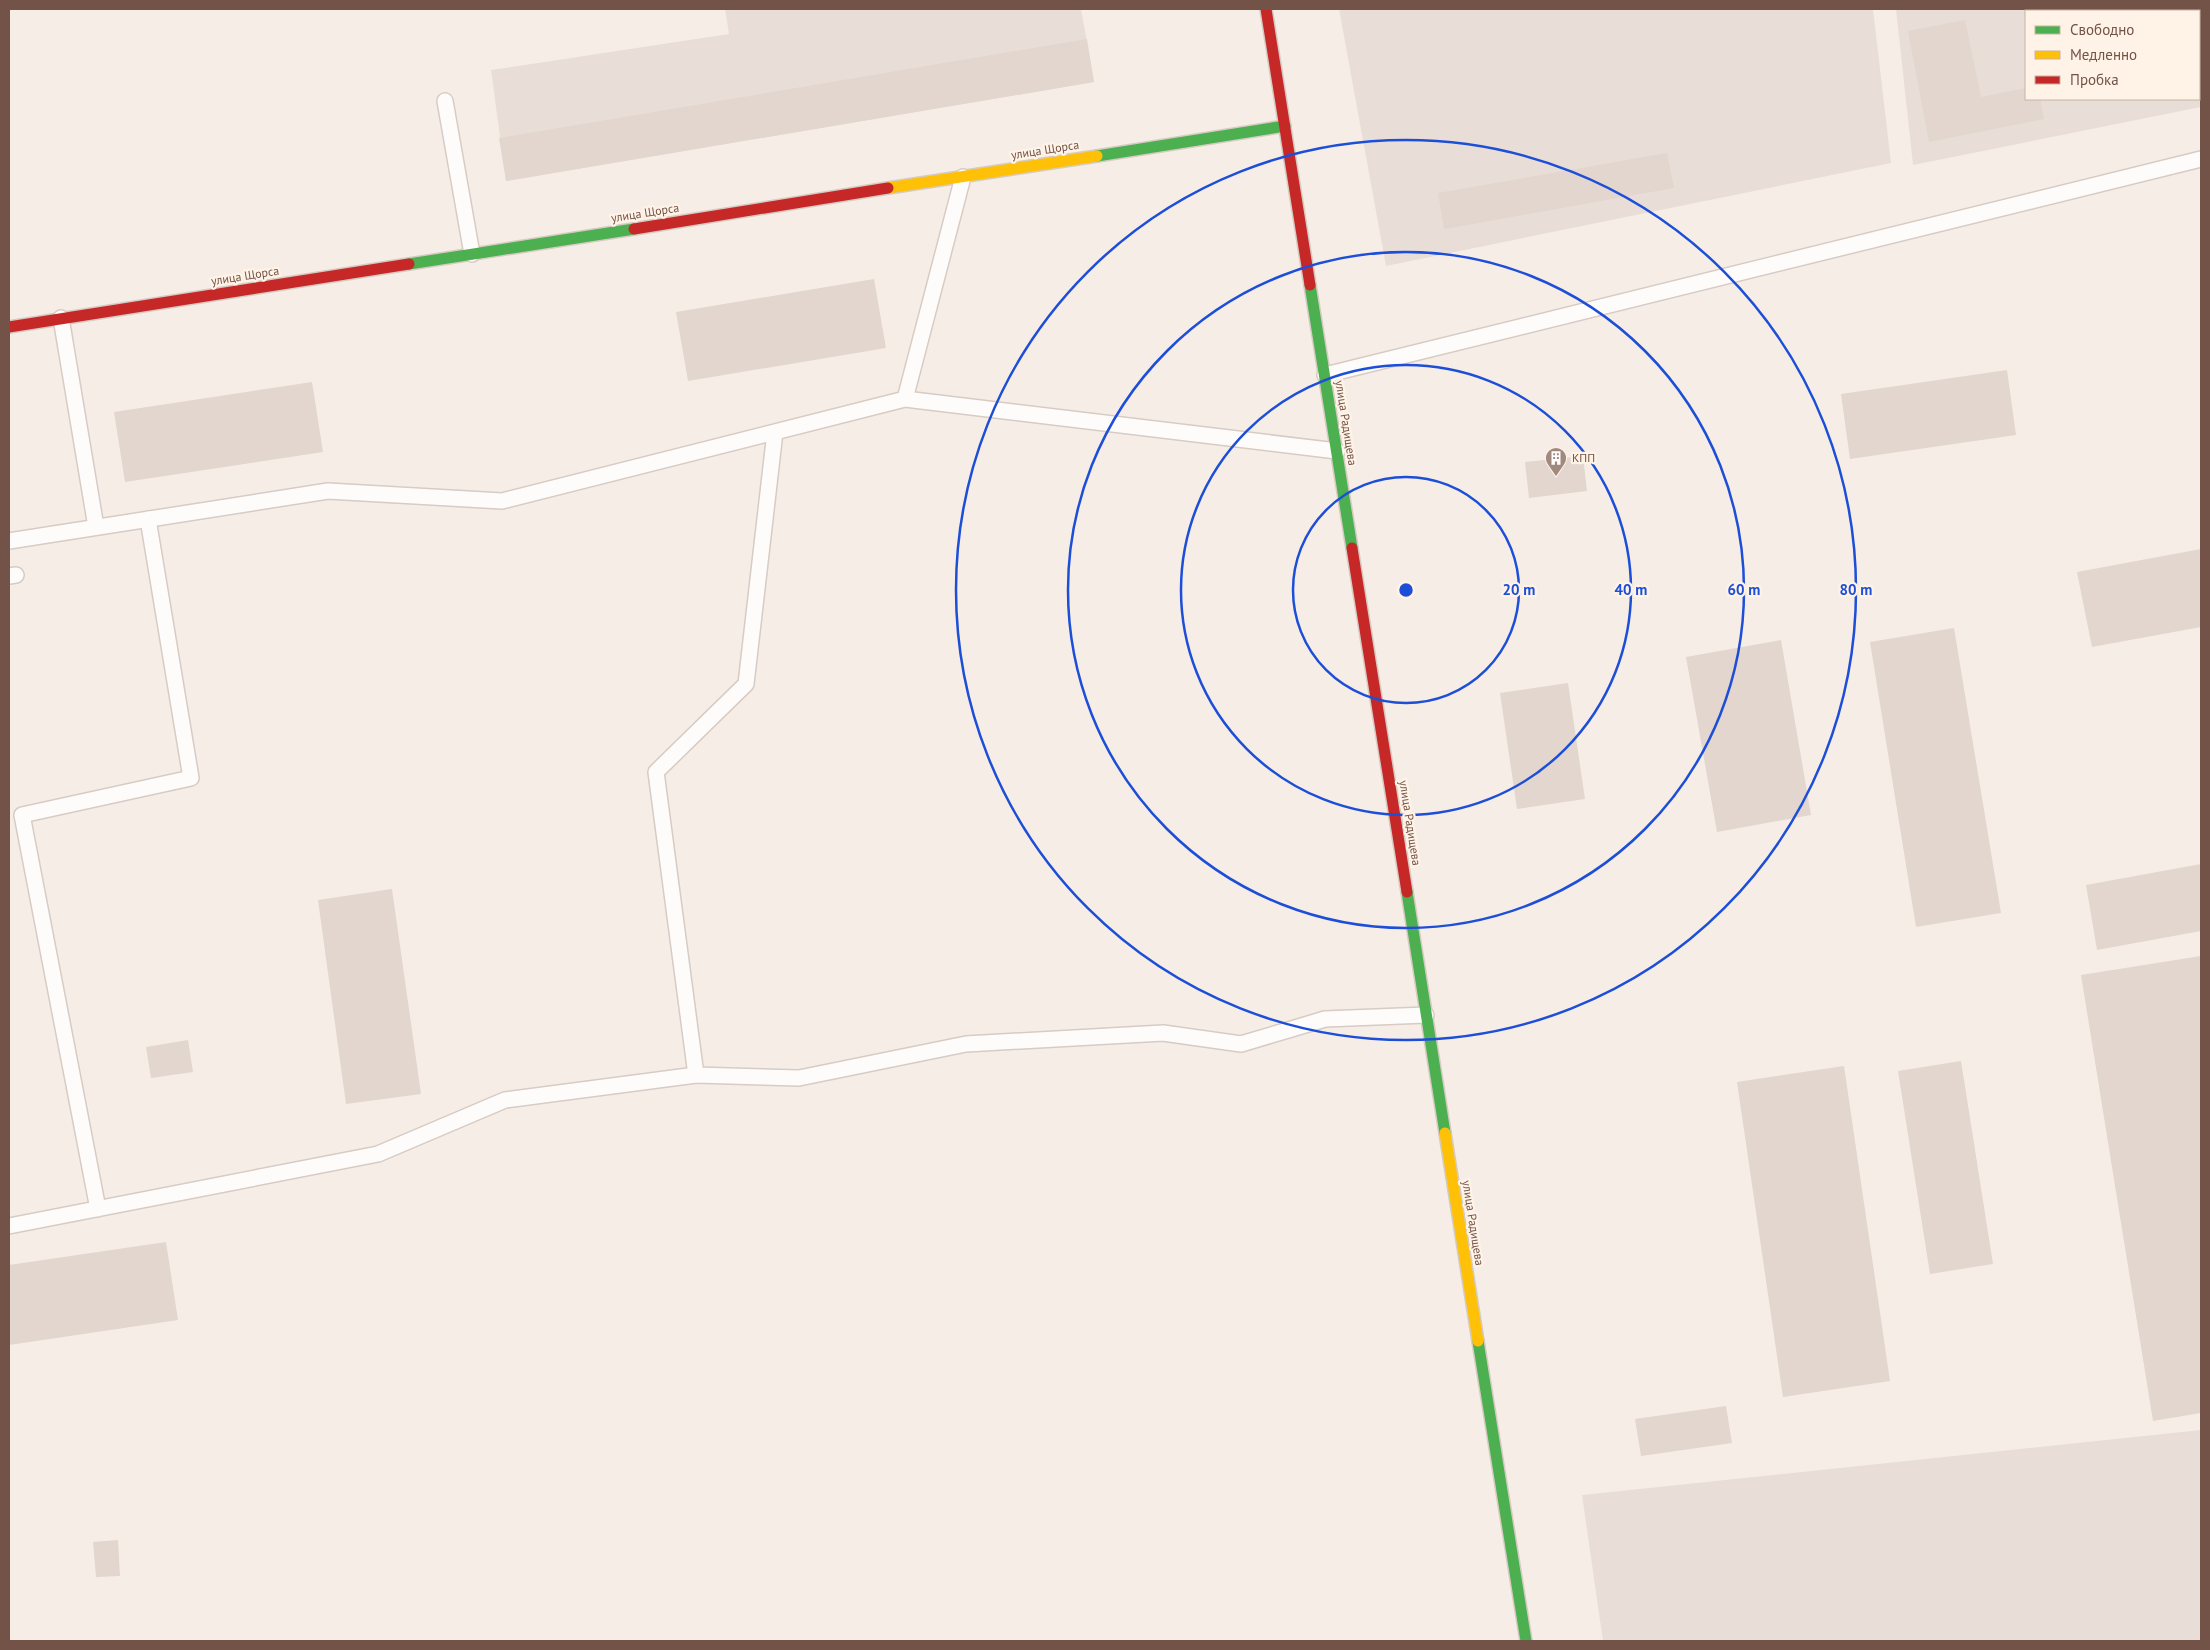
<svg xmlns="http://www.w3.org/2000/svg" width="2210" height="1650" font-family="'PT Sans',sans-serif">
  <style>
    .industrial { fill: #e8ded7; fill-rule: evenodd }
    .building { fill: #e2d6ce }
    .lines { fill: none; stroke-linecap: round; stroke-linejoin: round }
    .lane-casing { stroke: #d7cbc4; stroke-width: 18 }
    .fast-casing { stroke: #d6cbc3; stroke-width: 14 }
    .slow-casing { stroke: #d6cbc3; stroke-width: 14 }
    .jam-casing { stroke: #d6cbc3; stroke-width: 14 }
    .lane { stroke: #fefcfb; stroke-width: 15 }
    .fast { stroke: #4caf50; stroke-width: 11 }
    .slow { stroke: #ffc107; stroke-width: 11 }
    .jam { stroke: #c62828; stroke-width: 11 }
    .ring { fill: none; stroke: #1d4ed8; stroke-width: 2.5 }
    .labels { text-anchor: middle; stroke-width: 4.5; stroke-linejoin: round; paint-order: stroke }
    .street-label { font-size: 12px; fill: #735347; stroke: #fff3e7 }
    .poi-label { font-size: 12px; fill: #735347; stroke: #fff3e7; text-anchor: start }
    .centre { fill: #1d4ed8; stroke: #fff3e7; stroke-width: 2.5 }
    .ring-label { font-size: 15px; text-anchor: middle; font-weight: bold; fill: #1d4ed8; stroke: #fff3e7; stroke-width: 4.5; stroke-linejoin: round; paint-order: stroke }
  </style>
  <rect width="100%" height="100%" fill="#f6eee6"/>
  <path class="industrial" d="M725 9H1081L1094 82 506 181 491 70 729 34Z
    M1339 9H1873L1891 163 1386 266Z
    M1896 9H2201V107L1913 165ZM2026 11H2199V99H2026Z
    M2201 1430V1641H1603L1582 1495Z"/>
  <path class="building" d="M1965 20 1981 97 2026 88V99H2040L2044 119 1929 142 1908 31Z
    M1087 39 1094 82 506 181 499 138Z
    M1667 153 1674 188 1444 229 1438 193Z
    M874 279 886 348 688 381 676 312Z
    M2007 370 2016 435 1850 459 1841 394Z
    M312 382 323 452 125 482 114 412Z
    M1583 456 1587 491 1529 498 1525 462Z
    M2201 549V627L2092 647 2077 572Z
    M1954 628 2001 913 1916 927 1870 642Z
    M1781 640 1811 815 1717 832 1686 657Z
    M1568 683 1585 799 1517 809 1500 693Z
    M2201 864V931L2097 950 2086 885Z
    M392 889 421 1094 346 1104 318 900Z
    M2201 956V1413L2153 1421 2081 975Z
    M188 1040 193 1072 151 1078 146 1047Z
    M1961 1061 1993 1264 1930 1274 1898 1071Z
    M1844 1066 1890 1381 1783 1397 1737 1082Z
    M166 1242 178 1320 9 1345V1265Z
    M1726 1406 1732 1443 1641 1456 1635 1419Z
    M118 1540 120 1576 96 1577 93 1542Z"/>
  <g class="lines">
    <g class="lane-casing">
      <path id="lane" d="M445 101 472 254
        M61 318 96 527
        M1325 375 2201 159
        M905 399 963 177
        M9 541 328 491 502 501 905 399 1337 451
        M9 576 16 575
        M696 1075 799 1078 966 1044 1163 1033 1241 1044 1325 1019 1426 1015
        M98 1209 22 815 191 778 148 519
        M9 1226 378 1154 505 1100 696 1075 656 772 746 684 775 432"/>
    </g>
    <g class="fast-casing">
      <path id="fast" d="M1097 156 1285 126
        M409 264 634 229
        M1310 285 1352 548
        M1407 892 1445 1133
        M1478 1341 1526 1641"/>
    </g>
    <g class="slow-casing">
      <path id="slow" d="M888 188 1097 156
        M1445 1133 1478 1341"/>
    </g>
    <g class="jam-casing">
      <path id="jam" d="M1266 9 1310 285
        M634 229 888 188
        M9 327 409 264
        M1352 548 1407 892"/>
    </g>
    <use href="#lane" class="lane"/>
    <use href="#fast" class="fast"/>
    <use href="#slow" class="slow"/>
    <use href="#jam" class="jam"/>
  </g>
  <g class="ring">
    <circle cx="1406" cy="590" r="113"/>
    <circle cx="1406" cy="590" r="225"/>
    <circle cx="1406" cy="590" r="338"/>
    <circle cx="1406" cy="590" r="450"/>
  </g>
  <defs>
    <g id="building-pin" transform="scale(1.125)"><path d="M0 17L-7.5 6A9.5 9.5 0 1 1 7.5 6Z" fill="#a1897f" stroke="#fff3e7"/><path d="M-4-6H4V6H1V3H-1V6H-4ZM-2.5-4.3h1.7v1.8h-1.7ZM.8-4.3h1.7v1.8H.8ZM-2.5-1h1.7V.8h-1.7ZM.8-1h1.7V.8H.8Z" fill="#fff"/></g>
  </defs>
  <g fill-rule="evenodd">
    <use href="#building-pin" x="1556" y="458"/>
  </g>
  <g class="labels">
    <g class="street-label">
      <text transform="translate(1045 150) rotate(-9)" y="4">улица Щорса</text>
      <text transform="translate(645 213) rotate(-9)" y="4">улица Щорса</text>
      <text transform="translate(245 276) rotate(-9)" y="4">улица Щорса</text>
      <text transform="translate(1346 423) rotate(81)" y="4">улица Радищева</text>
      <text transform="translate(1410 823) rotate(81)" y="4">улица Радищева</text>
      <text transform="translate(1473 1223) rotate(81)" y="4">улица Радищева</text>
    </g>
    <g class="poi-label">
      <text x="1572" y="462">КПП</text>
    </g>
  </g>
  <circle cx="1406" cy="590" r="8" class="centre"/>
  <g class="ring-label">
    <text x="1519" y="595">20 m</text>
    <text x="1631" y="595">40 m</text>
    <text x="1744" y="595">60 m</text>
    <text x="1856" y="595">80 m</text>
  </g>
  <rect width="2210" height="1650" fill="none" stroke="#735347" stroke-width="20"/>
  <rect x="2025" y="10" width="175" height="90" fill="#fff3e7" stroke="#c7b3a7"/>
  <rect x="2035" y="26" width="25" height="8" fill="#4caf50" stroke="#c7b3a7"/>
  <text x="2070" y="35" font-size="15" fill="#735347">Свободно</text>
  <rect x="2035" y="51" width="25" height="8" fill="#ffc107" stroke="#c7b3a7"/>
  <text x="2070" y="60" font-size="15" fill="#735347">Медленно</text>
  <rect x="2035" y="76" width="25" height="8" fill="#c62828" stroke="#c7b3a7"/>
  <text x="2070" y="85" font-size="15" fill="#735347">Пробка</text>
</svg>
